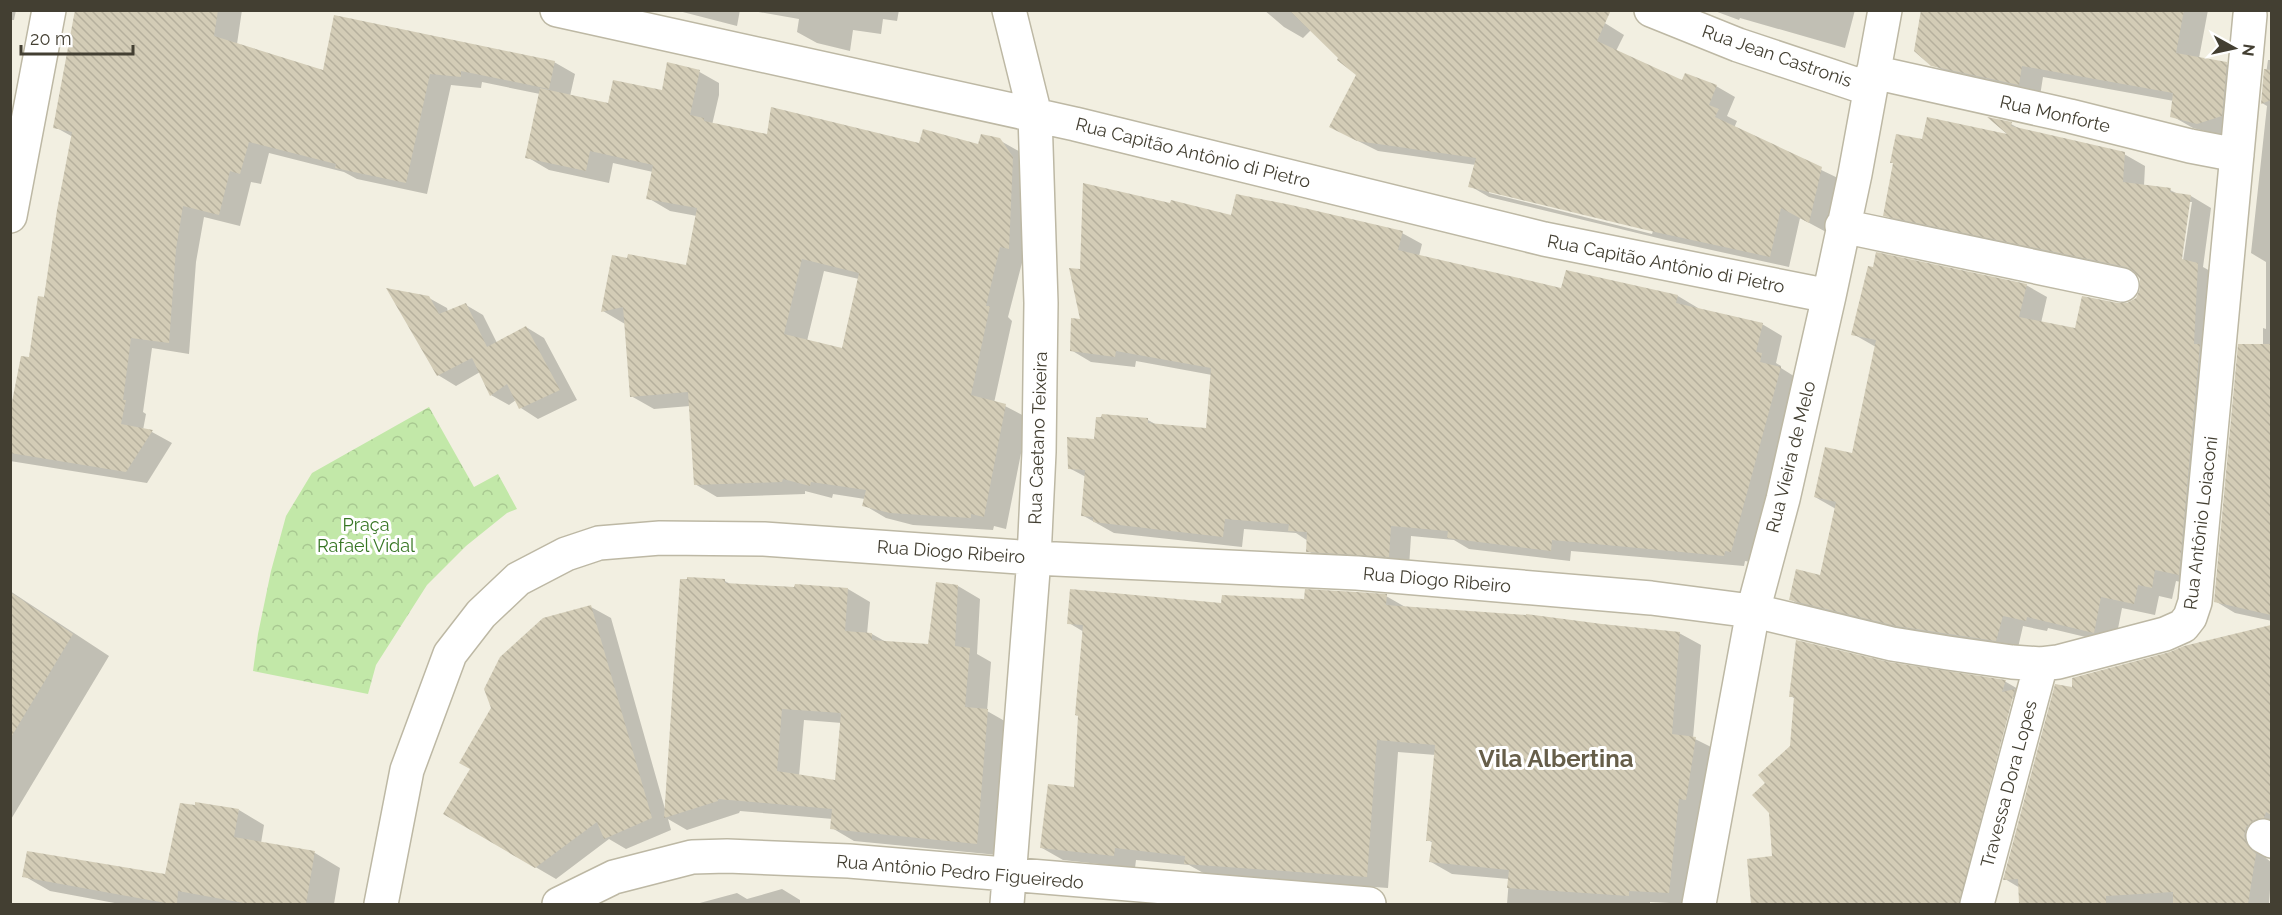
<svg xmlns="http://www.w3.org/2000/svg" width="2282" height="915" font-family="Raleway,sans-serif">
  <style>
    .park { fill: url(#park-crowns) }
    .shadow { fill: #0003; fill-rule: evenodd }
    .building { fill: url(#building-back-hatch); fill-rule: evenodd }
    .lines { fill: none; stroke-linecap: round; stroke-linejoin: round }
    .minor-casing { stroke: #bdb8a4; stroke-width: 36 }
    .minor { stroke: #fff; stroke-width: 33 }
    .labels { text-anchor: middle; stroke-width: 6; stroke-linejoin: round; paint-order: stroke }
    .street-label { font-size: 18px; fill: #433f32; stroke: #fff }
    .park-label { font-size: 18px; fill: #377624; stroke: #fff }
    .district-label { font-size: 24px; font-weight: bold; fill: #665e49; stroke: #fff }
  </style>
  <defs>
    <pattern id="park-crowns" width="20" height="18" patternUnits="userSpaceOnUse" patternTransform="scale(1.5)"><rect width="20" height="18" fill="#c2e8a8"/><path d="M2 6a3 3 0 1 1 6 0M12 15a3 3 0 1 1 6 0" fill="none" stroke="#a8c891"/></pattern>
    <pattern id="building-back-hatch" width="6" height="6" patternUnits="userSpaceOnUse" patternTransform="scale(1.5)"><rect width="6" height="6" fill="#d3ccb6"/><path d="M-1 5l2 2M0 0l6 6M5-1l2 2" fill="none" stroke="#b6b09d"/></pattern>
  </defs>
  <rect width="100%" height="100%" fill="#f2efe1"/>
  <path class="park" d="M429 407 474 487 498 474 517 509 507 513 466 546 427 585 376 665 368 694 253 671 258 634 271 571 286 516 312 473Z"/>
  <path class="shadow" d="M10 10H16L14 20H10Z
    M77 10H242L237 44 324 72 554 62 575 74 570 96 610 105 663 92 696 70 719 83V95L712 125 769 135 921 145H979L999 140 1022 153 1031 260 1023 259 1008 317 1012 321 994 403 1005 406 1028 418 1006 529 994 526 993 530 913 525 886 518 864 505 865 499 833 494 832 498 805 491V494L717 497 695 484 690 406 654 409 631 396 625 324 603 311 687 267 697 216 670 211 648 198 653 172 613 163 609 183 549 170 527 157 540 94 482 82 481 88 451 85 427 194 357 179 344 172 269 153 261 184 251 182 240 226 204 217 196 262 189 354 152 348 143 412 146 414 143 430 152 432 172 443 147 483 10 461V404L13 405 30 359 45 299 73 137 55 127ZM824 271 859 279 843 349 807 341Z
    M675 10H740L737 26Z
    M747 10H899L897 21 883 19 881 34 853 30 850 51 817 43 797 32 799 19Z
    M1264 10H1584L1624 35 1616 51 1683 82 1716 86 1735 97 1727 116 1737 121 1734 128 1840 179 1828 233 1800 218 1789 267 1666 240 1489 197 1470 186 1476 165 1378 151 1350 137 1358 74 1311 30 1303 38 1284 27ZM1489 190 1653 231 1652 234 1489 193Z
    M1712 10H1855L1845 48 1740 18 1739 20Z
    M1922 10H2208L2199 58 2226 64 2247 76 2243 128 2220 135 2193 128 2172 116 2174 101 2043 77 2040 96 1954 77 1932 64Z
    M2268 60H2272V621L2235 613 2215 601 2263 345V328L2266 329V262L2251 253 2267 106 2262 103Z
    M1993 119 2011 124 2024 131 2124 154 2145 166 2144 186 2170 190 2178 194 2191 196 2211 208 2203 267 2219 276 2199 586 2176 581 2172 599 2159 596 2155 615 2122 608 2115 644 2048 628 2047 631 2023 626 2017 652 1918 637 1811 611 1790 599 1822 577 1836 509 1815 497 1854 455 1876 347 1853 334 2026 285 2047 297 2041 323 2076 330 2118 305 2128 304 2137 299 2142 290 2140 276 1906 227 1885 215 1923 141 2012 137ZM2189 202H2192L2182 267H2179Z
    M1232 217 1402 233 1422 244 1419 256 1562 290 1678 296 1698 308 1697 310 1762 324 1782 336 1776 363 1781 366V368L1800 380 1751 562 1745 561 1744 566 1571 551 1570 561 1469 549 1454 540 1411 536 1409 567 1328 562 1308 551V541L1296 533 1244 529 1242 547 1114 533 1082 515 1086 477 1069 468 1148 420 1157 425 1207 430 1212 375 1136 361 1135 367 1091 362 1071 350 1082 321 1081 271Z
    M389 290 429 298 447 308 448 312 466 305 483 315 497 343 526 327 544 338 577 400 538 419 521 408 516 400 509 405 491 395 480 372 456 386 438 375Z
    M688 578 725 581 732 585 848 589 870 602 867 634H872L886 642 929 645 958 586 980 599 977 654 991 662 987 711 1010 724 998 855 854 841 832 828 833 819 740 811 739 813 687 830 668 819 671 830 626 849 609 839 556 879 445 814 591 607 611 618 665 809ZM804 720 842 723 836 781 799 776Z
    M10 591 109 656 10 821Z
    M1386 596 1407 608 1679 633 1701 645 1693 738 1717 750 1690 904 1650 902V904L1581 903V904H1507L1509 879 1452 874 1431 862 1433 843 1428 840 1436 755 1398 752 1388 888 1207 875 1189 865 1136 860 1135 868 1063 860 1042 848 1076 788 1084 632 1069 623 1223 604Z
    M2272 627V833L2264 848 2266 858 2272 863 2269 904H2021L2020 888 2005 879 2074 689 2184 648Z
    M1889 664 2006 682 2025 693 1980 904H1959L2014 697H2011L1956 904H1753L1748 860 1774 858 1767 783 1791 746 1795 699 1791 696Z
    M239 810 264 825 261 843 315 853 340 868 334 904H120L50 891 24 876 166 875Z
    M782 889 800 900V904H696L737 893 747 899Z"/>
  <path class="building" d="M75 10H218L214 36 323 70 334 15 555 61 549 89 461 71V77L430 74 406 183 335 168 336 164 249 142 240 174 230 171 219 215 183 206 176 249 169 343 131 338 123 400H126L121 424 153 430 126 472 10 453V412L21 356 29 357 38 296 44 297 57 210 72 132 53 128Z
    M1289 10H1611L1597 41 1682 80 1685 73 1717 85 1709 105 1719 109 1715 117 1822 167 1809 223 1781 208 1770 257 1646 230 1468 187 1476 158 1357 141 1329 127 1356 75 1337 60 1338 58Z
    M1921 10H2184L2176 53 2227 62 2222 116 2197 124 2170 117 2173 93 2022 66 2019 85 1931 66 1914 51Z
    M667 62 700 70 690 115 704 118V121L767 134 771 107 919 143 923 129 978 144 981 134 1000 138 1013 157 1009 249 1000 247 986 306H990L971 395 1006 404 984 517 971 514V518L890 513 862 506 866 490 811 482 810 486 783 479 782 482 694 485 688 392 630 397 623 307 601 312 612 255 627 258 628 254 686 265 697 208 646 199 653 165 590 151 586 171 525 158 540 88 608 103 613 80 662 90ZM802 259 859 273 842 348 784 334Z
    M2264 69 2271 70V100L2261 104Z
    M1927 117 2007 134 1987 117 2012 122 2011 126 2125 152 2123 182 2171 188 2170 192 2191 195 2182 259 2198 263 2194 344H2200L2179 575 2155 570 2152 588 2138 585 2134 604 2101 597 2094 633 2027 617 2026 621 2003 616 1996 641 1896 626 1789 600 1796 569 1820 575 1836 502 1814 497 1825 447 1852 453 1876 340 1851 335 1868 266 1873 267 1876 252 2027 284 2019 317 2075 328 2082 296 2118 303H2127L2136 298 2140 289V279L2134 271 2126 267 1883 216 1893 163H1890L1896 134 1922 139Z
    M1083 183 1170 203 1171 200 1231 215 1236 194 1291 205 1403 231 1398 250 1561 288 1566 270 1678 295 1676 303 1763 323 1756 352 1762 353 1760 362 1781 367 1731 552 1725 551 1724 556 1552 540 1551 551 1447 538 1448 531 1391 526 1389 557 1306 552 1307 532 1288 531 1289 524 1225 519 1223 537 1093 522V517L1081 516 1085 470 1068 469 1067 437 1094 439 1096 417H1101L1102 414 1148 418V423L1206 428 1211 368 1116 351 1115 357 1070 351 1071 318 1080 319 1069 268 1080 269Z
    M386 288 429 296 439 314 466 303 487 347 526 326 560 390 519 409 507 384 490 396 472 358 437 376Z
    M2238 344H2271V615L2214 602Z
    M687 577 725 579V583L794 587 795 584 848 588 845 631 872 633V640L928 644 936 582 958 585 955 646 970 648 965 707 988 709 977 844 830 829 832 809 718 799V801L664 818 680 579H687ZM782 709 841 713 835 780 777 771Z
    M1070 589 1221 603 1222 595 1304 599 1305 589 1356 592 1387 594 1386 605 1526 615V614L1602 624 1680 632 1672 734 1696 737 1686 800 1679 799 1669 893 1629 891V896L1507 888 1509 870 1429 862 1432 841H1426L1435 745 1377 740 1367 877 1184 864 1185 856 1115 848 1114 856 1040 848 1048 784 1074 787 1078 716 1075 715 1083 625 1067 624Z
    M10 592 73 634 10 739Z
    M591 605 652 818 604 839 597 822 535 868 443 814 470 769 459 763 491 708 484 689 500 657 543 618Z
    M2271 625V815L2266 812 2264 818 2254 820 2246 827 2244 836 2247 845 2256 854 2248 904H2173V892L2106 896V904H2019L2018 879 2003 880 2055 684 2072 687V678L2170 652 2184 646Z
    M1796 640 1889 662 2006 680 2002 692 2015 689 1959 904H1751L1747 859 1772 856 1769 813 1752 795 1765 783 1758 775 1790 746 1794 697H1789Z
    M195 802 239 809 234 837 315 851 306 904H249L178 891 177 904H171L22 877 27 851 165 874 180 803 195 805Z"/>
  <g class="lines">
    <g class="minor-casing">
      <path id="minor" d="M557 10 1075 124 1544 239 1829 296
        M1651 10 1738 45 1870 89
        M1873 72 2070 116 2190 146 2237 155
        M10 216 49 10
        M1842 226 2122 285
        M2263 836 2272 841
        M381 904 407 770 450 654 481 614 518 579 566 554 599 543 660 538 764 539 1034 558 1357 573 1651 598 1759 612 1892 644 1948 653 2012 662 2041 664 2058 662 2165 634 2183 626 2190 617 2195 602 2250 15
        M559 904 614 877 692 857 727 856 849 861 1369 904
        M1007 904 1034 558 1039 452 1041 303 1035 115 1009 10
        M1699 904 1753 611 1783 499 1829 296 1855 174 1885 10
        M1977 904 2041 664"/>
    </g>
    <use href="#minor" class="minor"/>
  </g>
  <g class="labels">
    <g class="street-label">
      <text transform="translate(1777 56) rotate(19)" y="6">Rua Jean Castronis</text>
      <text transform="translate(2055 114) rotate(13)" y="6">Rua Monforte</text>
      <text transform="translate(1193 153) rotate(14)" y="6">Rua Capitão Antônio di Pietro</text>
      <text transform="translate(1666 264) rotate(11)" y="6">Rua Capitão Antônio di Pietro</text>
      <text transform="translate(1038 438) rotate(-88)" y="6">Rua Caetano Teixeira</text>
      <text transform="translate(1791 457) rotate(-76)" y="6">Rua Vieira de Melo</text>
      <text transform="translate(2201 523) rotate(-83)" y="6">Rua Antônio Loiaconi</text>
      <text transform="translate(951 552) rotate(4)" y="6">Rua Diogo Ribeiro</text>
      <text transform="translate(1437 580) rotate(5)" y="6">Rua Diogo Ribeiro</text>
      <text transform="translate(2009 784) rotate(-75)" y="6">Travessa Dora Lopes</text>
      <text transform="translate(960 872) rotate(5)" y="6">Rua Antônio Pedro Figueiredo</text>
    </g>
    <g class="park-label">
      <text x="366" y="531">Praça<tspan x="366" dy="21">Rafael Vidal</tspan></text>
    </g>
    <g class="district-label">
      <text x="1556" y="767">Vila Albertina</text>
    </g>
  </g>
  <rect width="2282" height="915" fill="none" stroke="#433f32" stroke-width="24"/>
  <g transform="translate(2234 48) rotate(98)" stroke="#ffffff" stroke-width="4.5" paint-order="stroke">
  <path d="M0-4.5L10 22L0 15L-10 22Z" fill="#433f32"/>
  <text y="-9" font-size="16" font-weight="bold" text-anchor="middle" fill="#433f32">N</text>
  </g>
  <path d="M21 45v9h112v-9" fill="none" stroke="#433f32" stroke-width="3"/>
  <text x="30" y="45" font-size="18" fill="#433f32" stroke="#ffffff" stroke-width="4.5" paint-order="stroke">20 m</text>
</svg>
